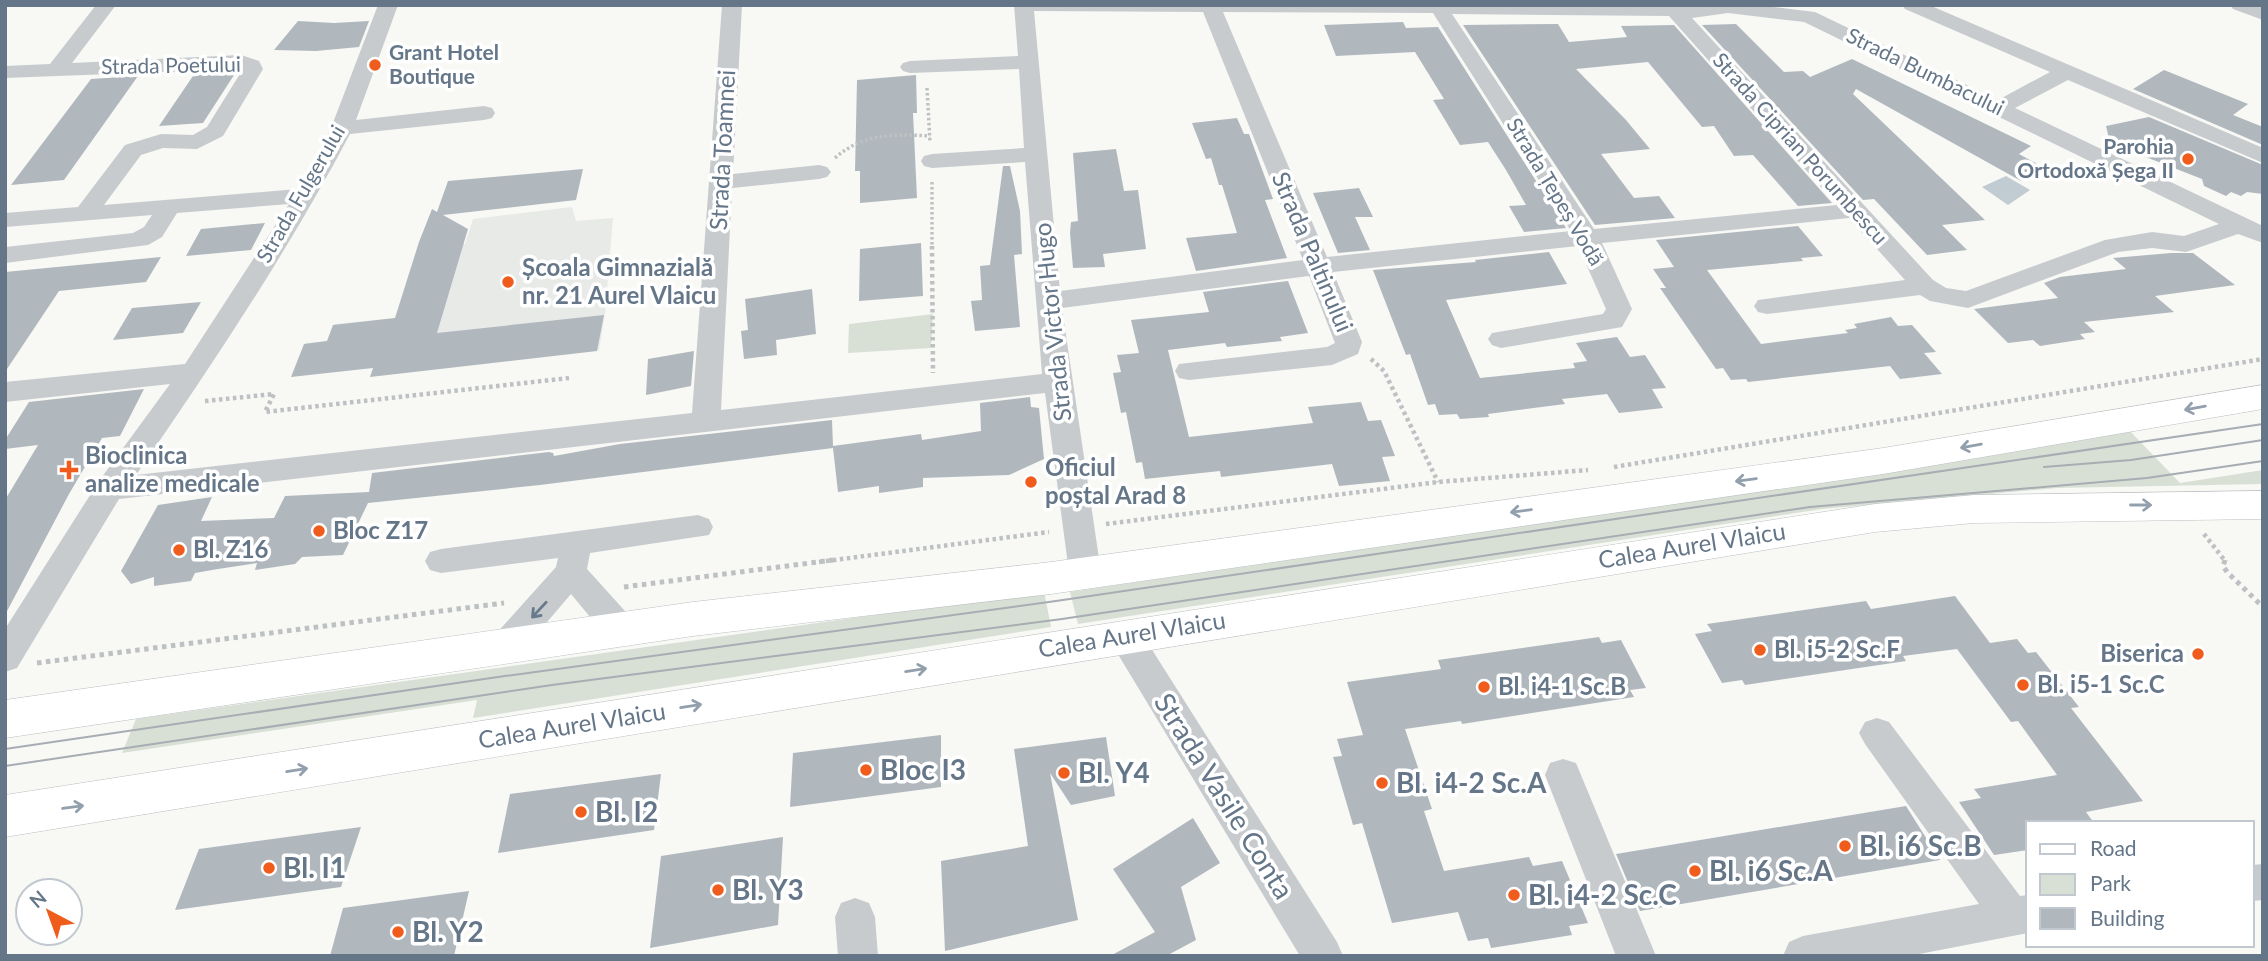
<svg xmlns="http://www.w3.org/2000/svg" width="2268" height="961" font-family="Lato,sans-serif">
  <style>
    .built { fill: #e8eae8 }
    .green { fill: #d8e0d5 }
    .water { fill: #c1ccd2 }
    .building { fill: #b0b8be }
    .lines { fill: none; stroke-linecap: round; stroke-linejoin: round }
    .major-casing { stroke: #babec2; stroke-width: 1 }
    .path-far2 { stroke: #bec1c3; stroke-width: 3.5; stroke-dasharray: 2.5 2.5; stroke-linecap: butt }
    .path-far1 { stroke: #bec1c3; stroke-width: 4.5; stroke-dasharray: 3.5 3.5; stroke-linecap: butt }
    .path { stroke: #bec1c3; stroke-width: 5; stroke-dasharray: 4.5 4.5; stroke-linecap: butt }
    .minor { fill: #c7cbce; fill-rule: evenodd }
    .major { fill: #fff; fill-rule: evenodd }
    .tram { stroke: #a7adb3; stroke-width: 2 }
    .oneway { stroke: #929fac }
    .oneway2 { stroke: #697a8c }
    .poi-dot { fill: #f05c1c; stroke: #fff; stroke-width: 2.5 }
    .labels { text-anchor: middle; stroke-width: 7; stroke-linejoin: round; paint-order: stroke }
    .far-poi-label { font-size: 21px; font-weight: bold; fill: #647688; stroke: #fff; text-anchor: start }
    .far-street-label { font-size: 21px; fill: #647688; stroke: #fff }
    .street-label { font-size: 24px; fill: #647688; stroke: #fff }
    .poi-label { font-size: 24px; font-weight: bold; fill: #647688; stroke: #fff; text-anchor: start }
    .near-poi-label { font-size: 28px; font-weight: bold; fill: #647688; stroke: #fff; text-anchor: start }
    .near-street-label { font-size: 28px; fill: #647688; stroke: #fff }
  </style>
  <rect width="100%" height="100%" fill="#f8f8f5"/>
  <path class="built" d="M572 207 576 221 613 218 605 314 599 350 372 376 375 367 293 376 306 343 328 341 335 324 396 318 420 249 465 244 473 219Z"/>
  <path class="green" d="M933 314 931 348 848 353 849 324Z
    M2127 428 2180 483 2263 470V484L2057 488 1822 509 1078 624 1070 592 1775 486Z
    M1044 591 1051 627 473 718 477 700 122 753 136 719Z"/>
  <path class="water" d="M2006 176 2030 190 2008 205 1982 187Z"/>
  <path class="building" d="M298 21 334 23 369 21 359 47 316 51 274 50Z
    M1403 22 1406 28 1438 27 1566 228 1524 232 1509 206 1526 205 1506 170 1488 142 1460 145 1433 100 1444 99 1415 52 1336 56 1324 25Z
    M1558 24 1569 42 1627 37 1621 26 1674 25 1832 203 1798 206 1753 155 1734 156 1714 126 1702 127 1648 62 1576 69 1626 120 1650 149 1601 154 1634 198 1659 196 1675 218 1595 225 1463 25Z
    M1736 24 1784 72 1803 71 1810 77 1852 59 2031 146 2019 154 2043 167 2021 181 1856 89 1853 94 1985 220 1942 225 1967 250 1927 255 1874 199 1863 200 1702 25Z
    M2164 70 2248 104 2233 115 2263 127V145L2133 89Z
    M236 72 203 123 159 126 195 73Z
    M916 75 917 113H913L917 198 860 203V171H855L857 80Z
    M138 76 64 180 11 185 91 79Z
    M2149 117 2263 165V194L2247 192 2241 196 2231 192 2226 196 2204 186 2202 179 2110 143 2106 126Z
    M1237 118 1244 134H1249L1273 199 1265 200 1287 258 1196 271 1186 238 1237 233 1222 185H1219L1211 158 1206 159 1192 123Z
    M1116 149 1124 191 1138 190 1146 249 1103 254 1105 267 1073 268 1070 233 1071 222 1078 221 1073 153Z
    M1003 166H1010L1020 211 1022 254 1014 255 1020 327 975 331 971 301 982 300 980 266 990 265Z
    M583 169 576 200 443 215 468 229 437 333 604 315 597 351 370 377 373 368 291 377 304 344 327 341 333 325 395 318 419 242 432 209 437 212 448 181Z
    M1359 188 1373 217H1355L1370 250 1338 253 1313 193Z
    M265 223 251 250 186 256 201 229Z
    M1798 226 1823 256 1801 258 1803 261 1707 270 1761 344 1848 333 1845 330 1857 328 1854 324 1891 317 1898 326 1912 325 1936 352 1924 353 1942 374 1900 379 1890 366 1748 382 1746 379 1731 380 1723 368 1716 369 1660 288H1666L1653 269 1674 267 1656 240Z
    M921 243 923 296 859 301 860 249Z
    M1549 252 1567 284 1446 300 1480 378 1575 368 1573 363 1587 361 1576 343 1617 337 1630 357 1645 355 1666 388 1652 389 1663 408 1619 413 1607 394 1562 399 1565 404 1488 414 1489 417 1460 419 1457 414 1439 415 1435 404 1428 405 1410 354 1406 355 1373 270 1476 262 1475 260Z
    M2171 253H2193L2235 285 2155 296 2174 312 2084 322 2095 332 2080 334 2085 339 2040 346 2033 340 2008 343 1974 309 2058 298 2044 283 2060 277 2126 269 2113 258Z
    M161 257 146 282 59 291 5 372V272Z
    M1288 281 1308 333 1280 337 1282 341 1227 347 1225 343 1168 350 1189 437 1313 423 1308 407 1361 402 1368 421 1381 420 1395 456 1382 457 1390 481 1339 486 1332 464 1221 477 1220 471 1145 479 1142 462 1136 463 1126 412 1121 413 1113 373 1121 372 1117 355 1139 353 1131 320 1209 312 1203 292Z
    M812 289 816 334 776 340 777 355 744 359 741 331 748 330 745 299Z
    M201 302 183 333 113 340 132 308Z
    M694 351 691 386 646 395 648 359Z
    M144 389 120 436 102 438 69 494 5 615V500L38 445 5 449V440L29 402Z
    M1030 397 1031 407 1039 408 1044 459 1009 475 923 478V487L879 493V486L838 492 833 448 540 485 368 503 343 555 302 557 295 564 255 570 257 563 218 569 195 573 191 581 154 586V577L131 584 121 571 158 505 212 497 201 521 274 518 285 496 369 492 372 473 549 452 553 453 554 456 620 444 832 420 833 446 921 434 922 440 981 431 980 403Z
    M1955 596 1990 643 2017 639 2028 653 2036 652 2079 707 2071 708 2143 801 2086 812 2094 823H2028V850L1994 855 1959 802 1981 798 1974 789 2057 775 2018 721 2011 722 1957 649 1903 656 1906 661 1745 685 1742 680 1722 683 1695 634 1712 631 1707 624 1866 601 1871 609Z
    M1599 637 1602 643 1621 640 1646 688 1630 690 1634 697 1462 724 1461 721 1405 729 1432 809 1424 811 1444 871 1529 857 1533 866 1562 861 1588 923 1569 926 1572 935 1491 948 1488 938 1468 941 1458 912 1392 923 1362 823 1353 825 1333 757 1342 756 1337 739 1363 735 1347 682 1441 669 1438 660Z
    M941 735V787L790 807 793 753Z
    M1106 737 1115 796 1071 805 1050 773 1078 920 945 951 941 861 1028 846 1014 749Z
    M661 774 654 830 498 853 510 794Z
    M1906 806 1940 860 1640 911 1616 854Z
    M1193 818 1220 863 1181 887 1196 940 1166 956H1110L1155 932 1113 869Z
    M361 827 341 887 175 910 199 849Z
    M783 837 778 925 650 948 661 856Z
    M469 891 454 956H330L343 908Z"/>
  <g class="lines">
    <g class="major-casing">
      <path id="major" d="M2263 385V409L1883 474 1051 594 693 636 5 738V700L693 602 1051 562 1883 448Z
        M2263 491V519L1974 523 1875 532 5 837V795L1875 504 1974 495Z"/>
    </g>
    <path class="path-far2" d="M927 88 930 142
      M835 158C863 133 895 134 930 136
      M932 182V248"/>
    <path class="path-far1" d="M932 246 933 373
      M1371 359 1384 371 1438 482
      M205 401 274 394 265 412 569 378
      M1614 467 2263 359
      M1106 524 1438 482 1588 470
      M2204 534 2226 562
      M819 562 1049 532"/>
    <path class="path" d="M2225 560 2223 566 2227 572 2263 607
      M624 587 833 560
      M37 663 504 603"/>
    <path class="minor" d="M96 5H116L72 63 241 55 259 61 263 69 223 136 197 149 163 148 141 155 104 205 298 189 331 128 378 5H398L356 120 484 106 492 108 495 113 492 118 484 120 350 134C287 253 212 365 136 475L692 413 722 5H742L733 174 819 165 827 167 831 172 827 177 819 179 732 188 721 410 1042 374 1025 162 932 168 924 166 921 161 924 156 932 154 1024 148 1019 69 910 73 903 71 900 67 903 63 910 61 1018 56 1014 5H1757L1815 12 1998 100 2050 72 1905 9 1902 5H1929L2263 148V163L2068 80 2015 108 2263 226V243L2238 234 2186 252 2152 248 2118 252 1968 308 1930 301 1920 295 1767 314 1758 312 1754 306 1758 300 1905 280 1849 218 1602 243 1632 309 1622 327 1501 348 1492 345 1488 339 1492 333 1603 314 1606 309 1578 246 1333 272 1362 342 1358 354 1332 365 1189 380 1179 378 1175 371 1179 364 1327 347 1335 343 1309 276 1062 308 1101 572 1096 581 1085 585 1074 581 1069 572 1045 393 119 499 17 668 5 672V629L99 481 170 384 5 402V382L185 364 289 204 177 213 162 237 148 245 5 263V247L133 233 144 227 152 215 5 227V213L78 207 125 145 161 134 193 135 207 127 243 69 5 78V66L50 64ZM1034 11 1203 12 1303 260 1060 291ZM1223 12 1433 13 1571 231 1327 257ZM1728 13 1804 22 2219 224 2184 236 2152 232 2105 240 1966 291 1946 288 1933 280 1692 18ZM1452 14 1669 16 1837 205 1594 229Z
      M2230 5 2263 7V20L2233 9Z
      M698 515 709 519 713 527 709 535 590 553 587 569 634 621 638 631 634 641 622 645 610 641 571 594 518 656 506 660 494 656 489 646 494 636 556 567 558 558 441 573 430 570 425 561 430 552 441 549Z
      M1125 622 1137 626 1337 942 1343 956H1300L1113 646 1108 636 1113 626Z
      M1877 718 1889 722 2020 896 2028 895V933L1909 956H1783L1789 942 1803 936 1979 904 1865 744 1859 733 1865 722Z
      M1563 759 1576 763 1656 956H1616L1545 775 1550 763Z
      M2263 864V900L2252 901V865Z
      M855 898 869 903 875 917 878 956H838L835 917 841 903Z"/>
    <use href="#major" class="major"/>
    <path class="tram" d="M2044 467 2131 460 2263 440
      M5 749 498 677 1056 601 2263 424
      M5 766 552 685 1062 619 1810 507 2147 478 2263 461"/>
  </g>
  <defs><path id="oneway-shaft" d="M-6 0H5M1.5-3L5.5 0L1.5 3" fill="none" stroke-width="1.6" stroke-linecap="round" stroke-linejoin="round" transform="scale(1.75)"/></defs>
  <g class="oneway">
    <use href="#oneway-shaft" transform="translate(2195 408) rotate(170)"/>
    <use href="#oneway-shaft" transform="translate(1971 446) rotate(170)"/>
    <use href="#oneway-shaft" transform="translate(1746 480) rotate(172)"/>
    <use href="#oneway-shaft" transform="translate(2141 505)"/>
    <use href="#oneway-shaft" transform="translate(1521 511) rotate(172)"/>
    <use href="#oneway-shaft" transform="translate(916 670) rotate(-9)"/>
    <use href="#oneway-shaft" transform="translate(691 706) rotate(-9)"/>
    <use href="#oneway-shaft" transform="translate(297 770) rotate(-9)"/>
    <use href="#oneway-shaft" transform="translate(73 807) rotate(-8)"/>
  </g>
  <use class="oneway2" href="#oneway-shaft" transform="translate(539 610) rotate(133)"/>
  <g class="poi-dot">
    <circle cx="375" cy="65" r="7"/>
    <circle cx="2188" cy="159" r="7"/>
    <circle cx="508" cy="282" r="7"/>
    <path d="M65.5 459.5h7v7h7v7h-7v7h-7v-7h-7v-7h7z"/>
    <circle cx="1031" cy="482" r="7"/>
    <circle cx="319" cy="531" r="7"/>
    <circle cx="179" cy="550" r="7"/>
    <circle cx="1760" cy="650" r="7"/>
    <circle cx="2198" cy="654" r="7"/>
    <circle cx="2023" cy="685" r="7"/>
    <circle cx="1484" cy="687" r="7"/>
    <circle cx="866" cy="770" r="7"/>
    <circle cx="1064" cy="773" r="7"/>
    <circle cx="1382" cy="783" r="7"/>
    <circle cx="581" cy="812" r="7"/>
    <circle cx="1845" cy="846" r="7"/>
    <circle cx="269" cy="868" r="7"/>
    <circle cx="1695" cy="871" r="7"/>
    <circle cx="718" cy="890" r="7"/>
    <circle cx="1514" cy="895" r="7"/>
    <circle cx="398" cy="932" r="7"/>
  </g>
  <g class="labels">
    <g class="far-poi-label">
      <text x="389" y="60">Grant Hotel<tspan x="389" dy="24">Boutique</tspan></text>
      <text x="2174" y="154" text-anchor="end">Parohia<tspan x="2174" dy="24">Ortodoxă Șega II</tspan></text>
    </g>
    <g class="far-street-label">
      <text transform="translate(171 66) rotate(-1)" y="7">Strada Poetului</text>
      <text transform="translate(1925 72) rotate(26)" y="7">Strada Bumbacului</text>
      <text transform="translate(1800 149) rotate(48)" y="7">Strada Ciprian Porumbescu</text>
      <text transform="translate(1555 192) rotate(59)" y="7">Strada Țepeș Vodă</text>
      <text transform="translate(301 194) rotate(-60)" y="7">Strada Fulgerului</text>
    </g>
    <g class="street-label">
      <text transform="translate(723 150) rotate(-87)" y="8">Strada Toamnei</text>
      <text transform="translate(1312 252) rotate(67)" y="8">Strada Paltinului</text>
      <text transform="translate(1053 322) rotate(-96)" y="8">Strada Victor Hugo</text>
      <text transform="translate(1692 546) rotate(-9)" y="8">Calea Aurel Vlaicu</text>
      <text transform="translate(1132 635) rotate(-9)" y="8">Calea Aurel Vlaicu</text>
      <text transform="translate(572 726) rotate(-9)" y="8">Calea Aurel Vlaicu</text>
    </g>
    <g class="poi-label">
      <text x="522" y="276">Școala Gimnazială<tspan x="522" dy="28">nr. 21 Aurel Vlaicu</tspan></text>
      <text x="85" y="464">Bioclinica<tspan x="85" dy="28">analize medicale</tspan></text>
      <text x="1045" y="476">Oficiul<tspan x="1045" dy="28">poștal Arad 8</tspan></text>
      <text x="333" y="539">Bloc Z17</text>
      <text x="193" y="558">Bl. Z16</text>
      <text x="1774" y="658">Bl. i5-2 Sc.F</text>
      <text x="2184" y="662" text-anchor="end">Biserica</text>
      <text x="2037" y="693">Bl. i5-1 Sc.C</text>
      <text x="1498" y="695">Bl. i4-1 Sc.B</text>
    </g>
    <g class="near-poi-label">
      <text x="880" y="780">Bloc I3</text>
      <text x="1078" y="783">Bl. Y4</text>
      <text x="1396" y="793">Bl. i4-2 Sc.A</text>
      <text x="595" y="822">Bl. I2</text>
      <text x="1859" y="856">Bl. i6 Sc.B</text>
      <text x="283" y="878">Bl. I1</text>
      <text x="1709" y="881">Bl. i6 Sc.A</text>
      <text x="732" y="900">Bl. Y3</text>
      <text x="1528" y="905">Bl. i4-2 Sc.C</text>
      <text x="412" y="942">Bl. Y2</text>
    </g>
    <g class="near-street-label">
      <text transform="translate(1224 796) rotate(58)" y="10">Strada Vasile Conta</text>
    </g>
  </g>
  <rect width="2268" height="961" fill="none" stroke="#647688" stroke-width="14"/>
  <rect x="2026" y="821" width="228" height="126" fill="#ffffff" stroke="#c1c8cf" stroke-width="2"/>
  <rect x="2040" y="844" width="35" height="10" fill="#ffffff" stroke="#c1c8cf" stroke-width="2"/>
  <text x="2090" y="856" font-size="21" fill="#647688">Road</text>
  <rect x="2040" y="874" width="35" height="21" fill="#d8e0d5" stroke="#c1c8cf" stroke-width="2"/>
  <text x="2090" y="891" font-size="21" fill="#647688">Park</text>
  <rect x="2040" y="908" width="35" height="21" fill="#b0b8be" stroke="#c1c8cf" stroke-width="2"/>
  <text x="2090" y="926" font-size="21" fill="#647688">Building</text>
  <g transform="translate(49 912) rotate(319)"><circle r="33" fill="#ffffff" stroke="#c1c8cf" stroke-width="2"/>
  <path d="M0-5L12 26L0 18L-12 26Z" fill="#f05c1c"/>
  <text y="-10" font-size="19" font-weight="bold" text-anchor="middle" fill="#647688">N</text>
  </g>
</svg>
